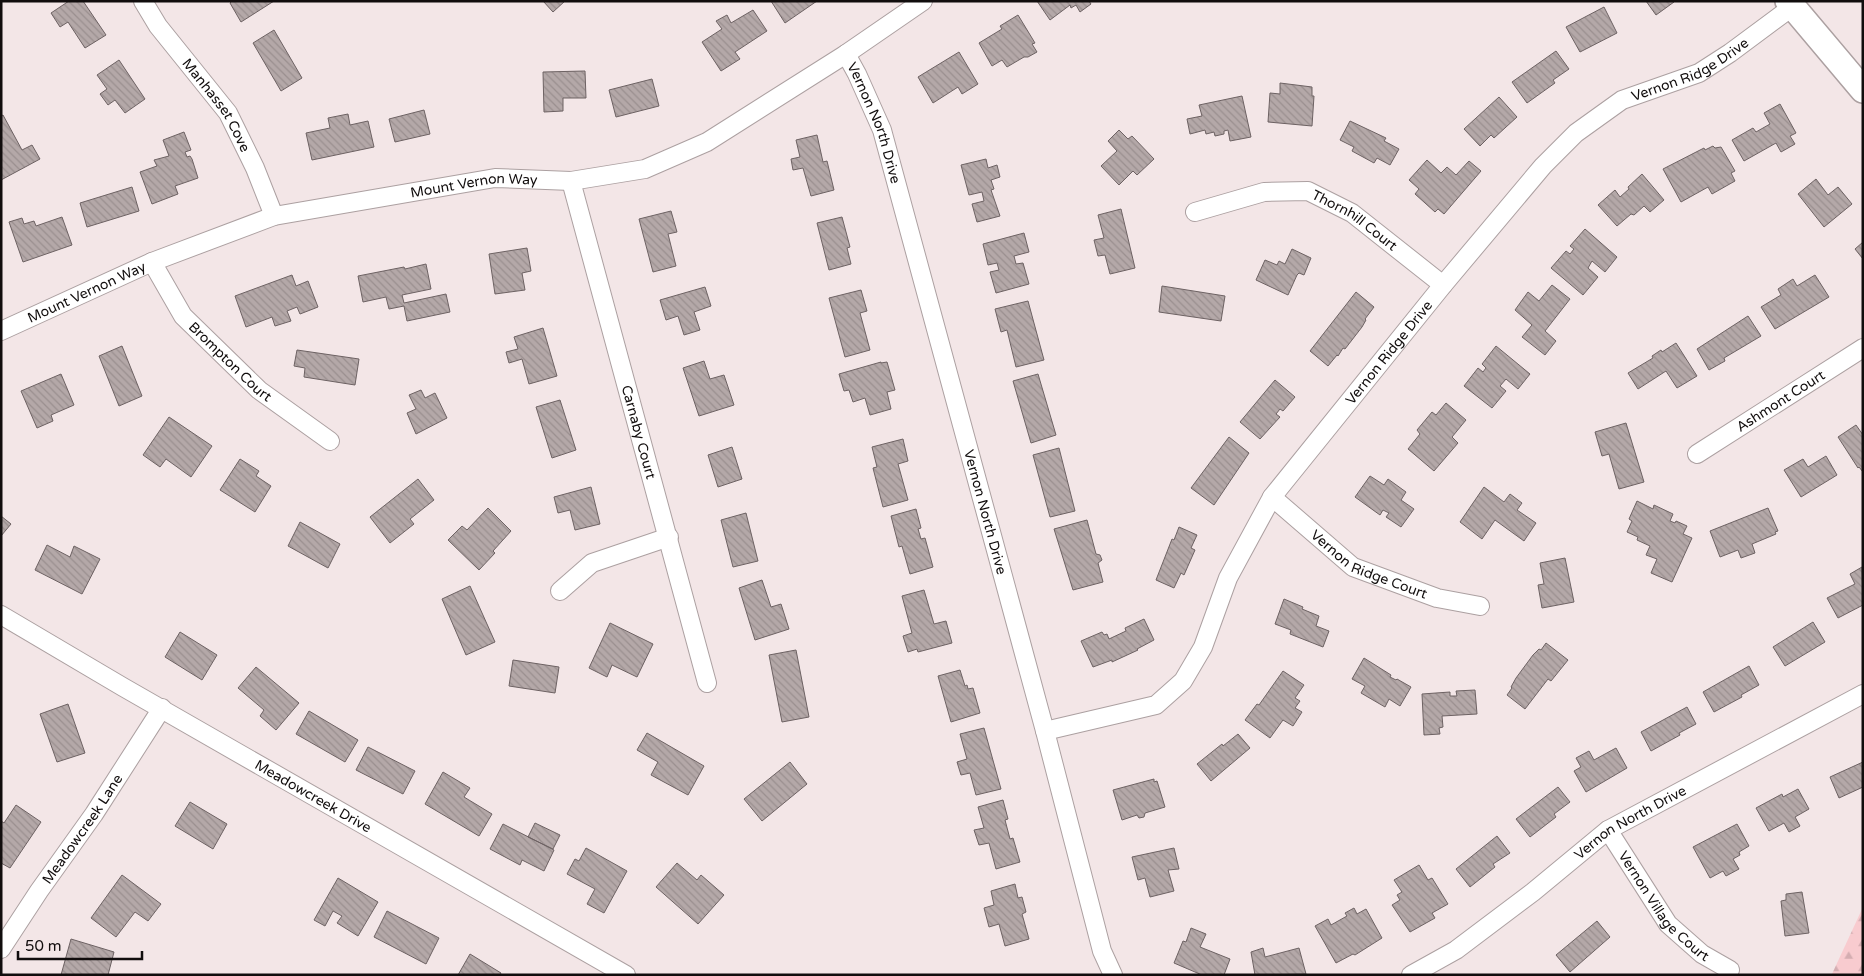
<svg xmlns="http://www.w3.org/2000/svg" width="1864" height="976" font-family="'Varela Round',sans-serif">
  <style>
    .forest { fill: url(#forest-firs) }
    .building { fill: url(#building-back-hatch); stroke: #6d6263 }
    .lines { fill: none; stroke-linecap: round; stroke-linejoin: round }
    .minor-casing { stroke: #aca0a1; stroke-width: 20 }
    .secondary-casing { stroke: #aca0a1; stroke-width: 28 }
    .minor { stroke: #fff; stroke-width: 18 }
    .secondary { stroke: #fff; stroke-width: 25 }
    .labels { text-anchor: middle; stroke-width: 4; stroke-linejoin: round; paint-order: stroke }
    .street-label { font-size: 14px; fill: #110d0d; stroke: #f3e6e7 }
  </style>
  <defs>
    <pattern id="forest-firs" width="22" height="20" patternUnits="userSpaceOnUse" patternTransform="scale(1.25)"><rect width="22" height="20" fill="#f8cbcf"/><path d="M5 1l3.5 6h-7zM16 11l3.5 6h-7z" fill="#d4adb1"/></pattern>
    <pattern id="building-back-hatch" width="6" height="6" patternUnits="userSpaceOnUse" patternTransform="scale(1.25)"><rect width="6" height="6" fill="#b4a8a8"/><path d="M-1 5l2 2M0 0l6 6M5-1l2 2" fill="none" stroke="#9a8f8f"/></pattern>
  </defs>
  <rect width="100%" height="100%" fill="#f3e6e7"/>
  <path class="forest" d="M1863 907V975H1832V974Z"/>
  <path class="building" d="M69 1H83L106 35 85 48 68 22 60 27 51 13Z
    M232 1H274L241 22 230 3Z
    M543 1H565L553 12Z
    M771 1H817L785 23Z
    M1037 1H1089L1091 4 1080 12 1076 5 1071 8 1070 5 1050 20Z
    M1646 1H1673L1674 2 1656 15Z
    M1604 7 1617 33 1580 52 1566 27Z
    M753 10 767 31 735 52 740 59 721 71 702 42 722 29 716 21 727 15 731 23Z
    M1018 15 1035 43 1032 44 1037 52 1028 57H1024L1007 67 1002 60 992 66 979 43 1002 29 1000 26Z
    M274 30 302 78 281 91 253 43Z
    M1556 51 1569 69 1553 80 1555 83 1527 103 1512 82Z
    M959 52 978 84 962 94 958 87 933 103 918 77Z
    M119 60 145 99 125 113 115 100 108 105 100 94 107 89 97 75Z
    M585 71 586 98H563V111L544 112 543 72Z
    M652 79 659 106 616 117 609 90Z
    M1280 83 1312 87V96H1314L1312 126 1268 122 1270 93 1280 94Z
    M1242 96 1251 137 1230 141 1228 130 1224 131V134L1215 136 1214 132 1206 134 1205 130 1190 134 1187 119 1202 116 1199 105Z
    M1499 97 1517 117 1494 138 1491 135 1480 146 1464 129Z
    M1780 104 1796 133 1790 136 1795 144 1781 152 1776 143 1744 161 1732 140 1753 128 1756 132 1770 124 1764 113Z
    M424 110 430 134 395 142 389 119Z
    M348 114 350 125 368 121 374 147 312 160 306 133 330 128 328 118Z
    M3 115 22 150 32 145 40 159 1 180V116Z
    M1350 121 1386 138 1384 141 1399 149 1390 165 1377 158 1374 163 1352 151 1354 147 1340 140Z
    M1119 130 1128 139 1132 136 1154 159 1137 175 1133 171 1119 185 1101 166 1117 151 1108 141Z
    M184 132 191 150 185 152 187 157 190 156 192 159 198 178 175 186 178 194 152 204 140 172 157 166 154 160 169 156 163 140Z
    M817 135 823 162 827 161 834 190 811 196 803 168 793 170 791 159 800 157 796 140Z
    M1713 146 1715 148 1721 147 1735 171 1731 173 1735 181 1712 194 1708 187 1681 202 1663 169 1704 148 1705 150Z
    M986 159 988 168 997 165 1000 177 991 180 994 189 991 190 1000 216 977 222 972 204 984 201 982 192 969 195 961 165Z
    M1427 160 1441 173 1447 167 1456 175 1469 161 1481 171 1444 214 1438 209 1435 212 1415 194 1419 189 1409 180Z
    M1642 174 1664 200 1650 212 1644 206 1634 215 1631 214 1617 226 1598 205 1615 190 1620 197 1629 189 1628 187Z
    M1816 179 1828 195 1838 187 1852 204 1824 227 1798 194Z
    M132 187 139 211 87 227 80 203Z
    M1121 209 1135 268 1110 274 1105 255 1098 256 1094 240 1104 238 1098 215Z
    M671 211 677 232 668 234 676 266 653 272 639 219Z
    M62 217 72 245 23 262 9 222 22 218 24 224 34 221 36 226Z
    M842 217 850 247 847 248 851 264 829 270 817 223Z
    M1585 229 1617 257 1605 272 1592 261 1588 268 1598 277 1583 295 1551 268 1566 251 1570 254 1574 249 1570 246Z
    M1024 233 1029 252 1014 256 1016 264 1023 263 1029 284 996 293 990 272 999 270 997 263 988 265 983 244Z
    M1863 242V259L1855 249Z
    M527 248 531 271 522 273 525 290 495 294 489 254Z
    M1292 249 1311 258 1304 275 1299 273 1297 275 1288 295 1256 280 1265 260 1277 265 1279 261 1285 264Z
    M426 264 431 289 402 295 404 303 446 294 450 312 407 321 404 306 389 309 386 297 363 302 358 276 404 267 405 269Z
    M292 275 296 286 308 281 318 307 300 314 297 307 287 311 291 321 275 326 272 317 246 327 235 296Z
    M1815 275 1829 297 1775 329 1761 307 1781 295 1778 289 1793 279 1797 286Z
    M1552 285 1570 299 1545 331 1556 341 1545 355 1522 337 1532 325 1515 310 1528 292 1539 301Z
    M1162 286 1225 296 1221 321 1159 312Z
    M705 287 711 306 694 312 700 330 684 335 678 316 666 320 660 300Z
    M861 290 867 311 860 313 870 350 845 357 829 298Z
    M1356 292 1374 307 1365 319 1366 320 1362 327 1345 349 1343 348 1338 356 1337 355 1328 366 1310 351Z
    M1028 301 1044 360 1016 367 1007 330 1001 332 995 309Z
    M1748 316 1761 336 1724 358 1725 361 1709 370 1697 349Z
    M543 328 557 376 529 384 522 359 509 363 506 352 518 349 514 337Z
    M1676 343 1697 376 1677 388 1666 371 1638 389 1628 373 1653 358 1652 356 1661 350 1662 352Z
    M122 346 142 396 119 406 99 356Z
    M1496 346 1530 374 1518 389 1506 379 1500 386 1506 391 1492 408 1464 386 1478 368 1483 372 1486 368 1482 364Z
    M297 350 359 359 355 385 304 377 305 368 294 366Z
    M704 361 710 379 724 375 734 405 699 416 683 368Z
    M881 362V363L887 362 895 390 887 392 891 409 870 415 865 398 853 402 849 390 844 391 839 374Z
    M61 374 74 405 51 415 53 421 37 428 21 391Z
    M1038 374 1056 435 1031 443 1013 381Z
    M1275 380 1295 397 1283 411 1280 409 1276 414 1280 417 1260 439 1240 422Z
    M421 390 425 398 435 393 447 418 416 434 407 413 416 409 409 395Z
    M560 400 576 450 552 458 536 407Z
    M1446 403 1466 420 1452 437 1458 443 1434 471 1408 449 1420 434 1417 430 1432 412 1436 415Z
    M169 417 212 446 191 477 166 459 160 467 143 455Z
    M1626 423 1644 482 1619 489 1609 454 1602 456 1595 432Z
    M1856 425 1863 435V472L1859 467 1858 468 1838 437Z
    M1229 437 1249 453 1214 505 1191 488Z
    M903 439 908 461 898 464 908 500 883 507 873 468 877 467 872 447Z
    M732 447 742 479 718 487 708 455Z
    M1059 448 1075 511 1050 517 1033 455Z
    M1826 456 1837 475 1801 497 1784 470 1803 459 1808 467Z
    M240 459 259 471 256 476 271 486 255 512 220 490Z
    M1370 476 1384 485 1388 479 1406 492 1401 500 1414 509 1401 527 1386 517 1389 513 1383 510 1380 515 1355 497Z
    M418 479 434 500 410 519 414 524 390 543 370 517Z
    M591 487 600 524 575 530 570 510 558 513 554 497Z
    M1484 487 1504 502 1510 494 1522 503 1517 510 1536 523 1524 541 1495 520 1482 539 1460 522Z
    M1637 501 1653 509 1654 505 1673 514 1670 521 1675 523 1676 521 1687 526 1683 534 1692 538 1672 582 1651 573 1657 559 1646 555 1650 546 1637 540 1638 537 1627 532 1632 521 1629 519Z
    M488 508 511 531 493 551 495 553 479 570 448 540 462 526 467 530Z
    M1768 508 1778 531 1775 532 1776 534 1752 544 1755 553 1741 558 1738 550 1720 557 1710 531Z
    M916 509 921 528 918 529 921 539 925 538 933 567 910 574 902 546 899 547 891 516Z
    M746 513 758 561 733 567 721 520Z
    M1 516 11 524 1 536Z
    M1087 520 1096 554 1100 555 1102 560 1098 563 1103 582 1073 590 1054 529Z
    M300 522 340 544 328 568 288 546Z
    M1179 527 1197 535 1191 548 1195 550 1184 575 1181 573 1174 588 1156 580 1172 539 1174 540Z
    M47 545 70 557 74 546 100 559 82 594 35 570Z
    M1565 558 1574 602 1542 608 1538 585 1544 584 1540 563Z
    M1862 567 1863 605 1838 618 1827 598 1855 584 1850 574Z
    M762 580 771 607 781 604 789 629 755 640 739 588Z
    M470 586 495 642 466 655 442 599Z
    M924 590 934 624 946 621 952 643 918 652 917 649 908 652 903 636 912 633 902 596Z
    M1284 599 1303 607 1302 609 1319 616 1316 626 1329 631 1323 647 1290 634 1291 630 1275 624Z
    M1144 619 1154 640 1137 649 1138 650 1112 662V660L1093 667 1081 641 1102 632 1104 635 1107 634 1109 639 1126 631 1125 628Z
    M1813 622 1825 642 1785 666 1773 647Z
    M610 623 653 644 637 677 612 665 607 677 589 668Z
    M180 632 217 655 202 680 165 657Z
    M1546 643 1568 660 1551 681 1548 679 1525 709 1507 695 1512 688 1511 687 1516 678 1533 655 1539 649 1541 650Z
    M796 650 809 717 782 722 769 655Z
    M1364 658 1391 675 1390 677 1396 680 1397 679 1411 687 1400 706 1389 699 1385 707 1361 693 1365 686 1352 679Z
    M513 660 559 667 555 693 509 686Z
    M1749 666 1759 685 1741 695 1742 697 1714 712 1703 692Z
    M256 667 299 703 276 730 260 716 264 710 238 688Z
    M960 670 965 686 967 685 968 689 973 688 980 713 951 722 938 676Z
    M1283 671 1304 685 1295 698 1300 701 1295 708 1302 712 1293 726 1283 720 1270 738 1245 720 1257 704 1259 705Z
    M1475 690 1477 714 1442 716 1443 727 1439 728 1440 734 1424 735 1422 694 1450 692V696H1457L1456 691Z
    M68 704 85 753 57 762 40 714Z
    M1687 707 1696 724 1681 732 1679 733 1680 735 1651 751 1641 732Z
    M309 711 358 740 345 762 296 734Z
    M984 728 1001 789 976 795 970 773 961 775 957 762 967 759 960 734Z
    M647 733 704 766 688 795 651 775 658 762 637 750Z
    M1238 734 1250 748 1211 781 1197 764 1222 744 1223 746Z
    M368 747 415 771 403 794 356 770Z
    M1616 748 1627 768 1586 792 1574 771 1581 767 1576 758 1589 751 1594 760Z
    M790 762 807 784 762 821 744 799Z
    M1863 762V787L1839 798 1830 777Z
    M443 772 470 788 464 797 492 814 479 836 425 804Z
    M1154 779V782L1157 781 1165 807 1145 813 1144 817 1139 818 1137 815 1122 820 1113 790Z
    M1558 787 1570 802 1554 814 1556 817 1530 837 1516 819Z
    M1798 789 1809 809 1795 817 1800 826 1789 832 1784 823 1769 831 1756 808 1782 794 1783 797Z
    M1003 800 1008 819 1005 820 1010 839 1013 838 1020 862 996 869 989 843 979 845 974 830 984 828 978 807Z
    M190 802 227 824 213 849 175 826Z
    M16 805 41 822 10 868 1 863V821L4 823Z
    M535 823 560 835 553 849 528 837Z
    M503 824 554 850 544 871 522 860 520 865 490 849Z
    M1737 824 1749 846 1739 852 1740 855 1733 859 1739 869 1726 876 1723 871 1710 878 1693 847Z
    M1497 836 1510 853 1493 864 1495 867 1470 887 1456 869Z
    M586 848 627 871 604 913 587 904 595 889 567 874 575 859 579 861Z
    M1174 848 1179 869 1168 870 1174 891 1150 897 1145 878 1138 880 1132 857Z
    M677 863 697 880 701 875 724 895 698 924 656 887Z
    M1419 865 1428 880 1432 878 1448 904 1432 913 1435 918 1410 932 1392 905 1400 900 1397 895 1402 892 1394 880Z
    M122 875 161 904 148 921 135 912 116 937 91 918Z
    M338 878 378 902 358 936 337 923 342 916 333 911 325 926 314 920Z
    M1015 884 1018 898 1022 897 1026 912 1022 914 1029 939 1005 946 999 924 989 927 984 908 994 905 991 891Z
    M1802 892 1809 933 1785 936 1781 901 1786 900V894Z
    M1354 908 1357 914 1366 909 1382 938 1355 955 1353 954 1336 963 1315 926 1328 919 1331 925 1347 916 1345 913Z
    M387 911 439 938 426 964 374 937Z
    M1597 921 1610 937 1570 972 1556 955Z
    M1191 928 1206 934 1200 947 1230 959 1224 975H1202L1174 963 1183 941 1186 942Z
    M71 939 114 952 108 975H61Z
    M1263 948 1265 957 1299 948 1306 974 1255 975 1251 952Z
    M470 954 501 973 500 975H458Z"/>
  <g class="lines">
    <g class="minor-casing">
      <g id="minor">
        <path id="s1" d="M143 1 158 26 228 113 255 168 274 216"/>
        <path id="s2" d="M846 54 857 74 882 130 1045 731 1102 951 1113 975"/>
        <path id="s3" d="M571 181 707 683"/>
        <path id="s4" d="M1195 212 1264 192 1308 191 1352 213 1443 285"/>
        <path id="s5" d="M152 262 183 316 259 390 330 441"/>
        <path id="s6" d="M1 331 152 262 274 216 495 178 571 181 645 169 707 142 846 54 923 1"/>
        <path id="s7" d="M1697 454 1863 348"/>
        <path id="s8" d="M1272 497 1353 567 1437 598 1480 606"/>
        <path d="M560 591 592 563 669 537"/>
        <path id="s9" d="M1 615 123 687 626 975"/>
        <path id="s10" d="M1045 731 1156 705 1183 681 1203 647 1228 578 1272 497 1443 285 1543 166 1576 133 1622 100 1699 73 1730 53 1792 7"/>
        <path id="s11" d="M1608 830 1668 924 1702 954 1730 970"/>
        <path id="s12" d="M1 949 39 891 94 814 162 708"/>
        <path id="s13" d="M1411 975 1456 950 1533 892 1608 830 1863 694"/>
      </g>
    </g>
    <g class="secondary-casing">
      <path id="secondary" d="M1788 1 1863 90"/>
    </g>
    <use href="#minor" class="minor"/>
    <use href="#secondary" class="secondary"/>
  </g>
  <g class="labels">
    <g class="street-label">
      <text dy="5" stroke="none"><textPath href="#s10" startOffset="961">Vernon Ridge Drive</textPath></text>
      <text dy="5" stroke="none"><textPath href="#s1" startOffset="128">Manhasset Cove</textPath></text>
      <text dy="5" stroke="none"><textPath href="#s2" startOffset="75">Vernon North Drive</textPath></text>
      <text dy="5" stroke="none"><textPath href="#s6" startOffset="499">Mount Vernon Way</textPath></text>
      <text dy="5" stroke="none"><textPath href="#s4" startOffset="171">Thornhill Court</textPath></text>
      <text dy="5" stroke="none"><textPath href="#s6" startOffset="94">Mount Vernon Way</textPath></text>
      <text dy="5" stroke="none"><textPath href="#s10" startOffset="541">Vernon Ridge Drive</textPath></text>
      <text dy="5" stroke="none"><textPath href="#s5" startOffset="128">Brompton Court</textPath></text>
      <text dy="5" stroke="none"><textPath href="#s7" startOffset="99">Ashmont Court</textPath></text>
      <text dy="5" stroke="none"><textPath href="#s3" startOffset="260">Carnaby Court</textPath></text>
      <text dy="5" stroke="none"><textPath href="#s2" startOffset="480">Vernon North Drive</textPath></text>
      <text dy="5" stroke="none"><textPath href="#s8" startOffset="120">Vernon Ridge Court</textPath></text>
      <text dy="5" stroke="none"><textPath href="#s9" startOffset="361">Meadowcreek Drive</textPath></text>
      <text dy="5" stroke="none"><textPath href="#s13" startOffset="268">Vernon North Drive</textPath></text>
      <text dy="5" stroke="none"><textPath href="#s12" startOffset="145">Meadowcreek Lane</textPath></text>
      <text dy="5" stroke="none"><textPath href="#s11" startOffset="95">Vernon Village Court</textPath></text>
    </g>
  </g>
  <rect width="1864" height="976" fill="none" stroke="#110d0d" stroke-width="5"/>
  <path d="M18 951v8h124v-8" fill="none" stroke="#110d0d" stroke-width="2.5"/>
  <text x="25" y="951" font-size="15" fill="#110d0d" stroke="#f3e6e7" stroke-width="4" paint-order="stroke">50 m</text>
</svg>
